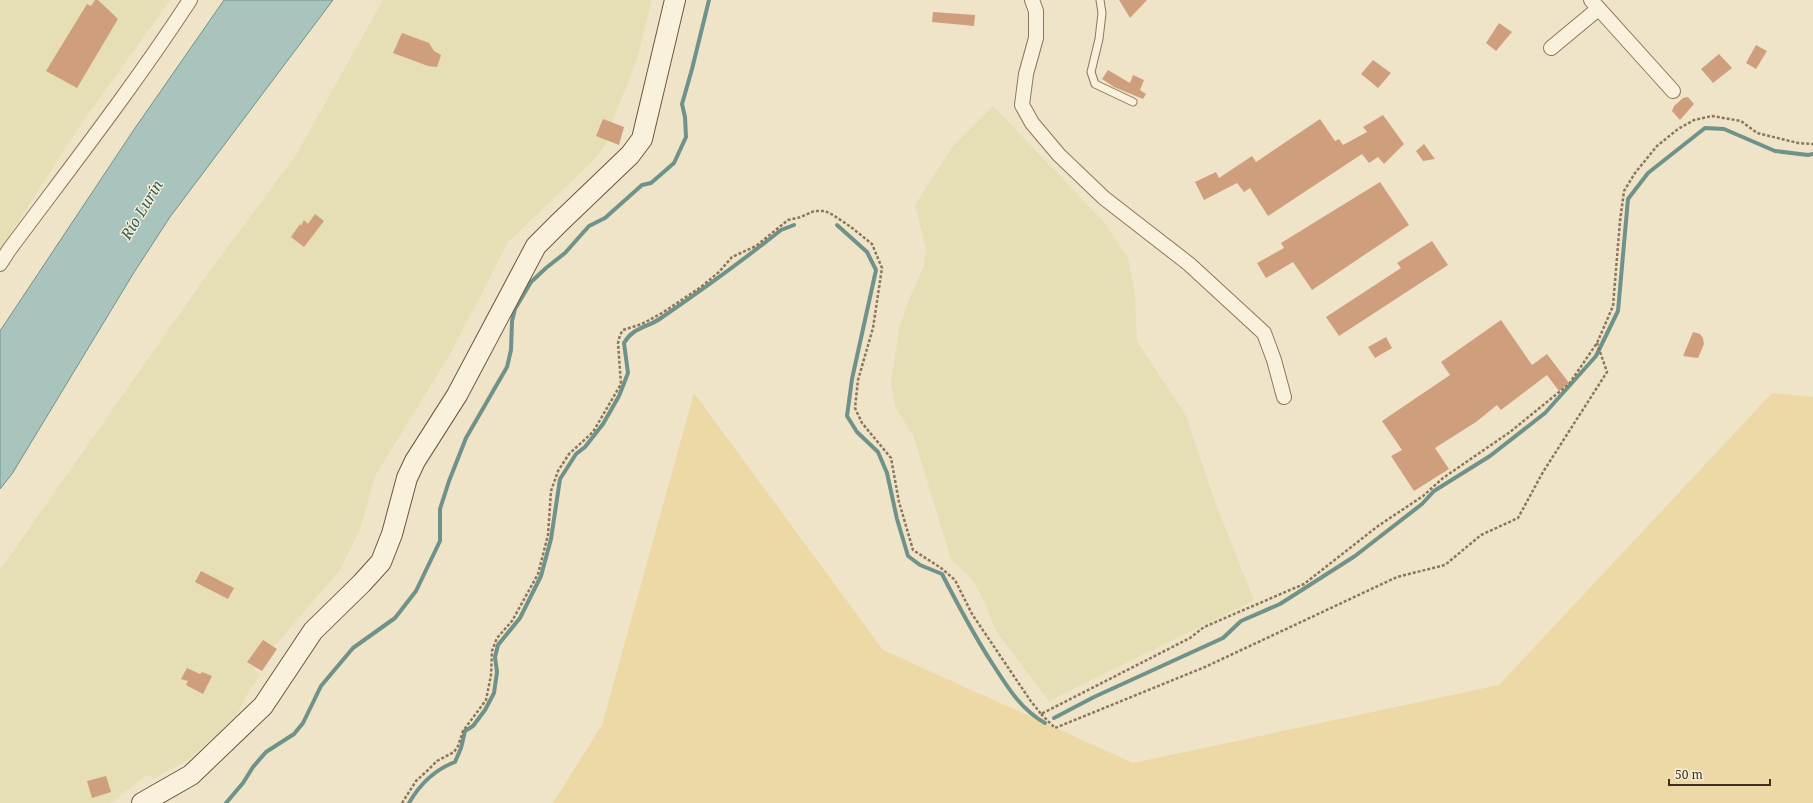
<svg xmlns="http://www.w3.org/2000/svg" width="1813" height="803" font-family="'Noto Serif',serif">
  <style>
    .farmland { fill: #e6deb5 }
    .sand { fill: #ecd9a5 }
    .water { fill: #a9c4bc; stroke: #6f938a }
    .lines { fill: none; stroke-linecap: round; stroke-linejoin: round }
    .stream { stroke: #6f938a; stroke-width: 4 }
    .building { fill: #cf9f7d }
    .lane-casing { stroke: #8d765c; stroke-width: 9 }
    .street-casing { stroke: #8d765c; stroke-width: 16 }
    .secondary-casing { stroke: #6f573f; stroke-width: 22 }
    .path { stroke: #8d765c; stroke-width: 2.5; stroke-dasharray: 3 2; stroke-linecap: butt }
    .lane { stroke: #faf1dc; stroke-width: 7 }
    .street { stroke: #faf1dc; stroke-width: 14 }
    .secondary { stroke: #faf1dc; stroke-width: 20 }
    .labels { text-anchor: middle; stroke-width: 3; stroke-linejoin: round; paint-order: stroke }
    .water-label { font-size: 15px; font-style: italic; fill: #2f5d5a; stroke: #f7eed8 }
  </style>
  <rect width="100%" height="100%" fill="#f0e4c8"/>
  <path class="farmland" d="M0 0H170L77 130 0 250Z
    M383 0H652L637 60 613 120 606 144 594 160 508 242 452 351 375 476 360 529 340 570 254 670 261 674 249 691 236 717 188 760 154 778 147 775 111 803H0V570L209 272 296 155Z
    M993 106 1105 223 1128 258 1135 294 1137 341 1186 416 1215 502 1254 600 1049 701 996 631 983 598 971 578 951 559 913 435 895 407 891 384 899 329 910 297 924 266 926 248 915 205 953 146Z"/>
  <path class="sand" d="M694 393 883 650 1133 763 1499 685 1772 393 1813 397V803H553L602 725Z"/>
  <path class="water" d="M224 0H333L170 217 133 274 12 474 0 489V331L133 131Z"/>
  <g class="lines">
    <path class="stream" d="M837 225 867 252 876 270 852 379 847 416 857 432 878 452 887 473 897 519 908 556 920 565 942 574C958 605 973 634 992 663 1007 686 1020 709 1045 723
      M1054 718 1094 697 1223 638 1241 621 1280 604 1355 556 1422 504 1434 491 1490 456 1545 413 1596 356 1618 311 1628 199 1648 173 1705 128 1724 129 1775 151 1808 155 1813 154
      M226 803 243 783 253 767 266 752 294 734 303 723 321 686 353 648 395 618 416 591 440 541V509L449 481 466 438 507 367 511 350 512 321 515 309 531 282 546 268 565 253 589 226 605 218 642 185 651 183 674 163 686 137 685 117 682 104 692 69 709 0
      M409 803C420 784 434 770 455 762L461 748 465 731 473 726 485 710 494 693 497 672 495 657 498 645 520 618 541 576 551 539 560 479 576 454 585 447 603 424 619 396 628 373 624 343C633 327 647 328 661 318 702 290 742 261 781 230L794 225"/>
  </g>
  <path class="building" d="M95 0H98L118 19 77 88 46 71 87 4 91 6Z
    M1119 0H1147L1130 18Z
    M933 12 975 15 974 26 932 22Z
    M1499 23 1512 32 1496 51 1486 43Z
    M402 33 429 43 434 51 441 55 437 67 428 66 393 53Z
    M1756 45 1767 51 1756 69 1746 63Z
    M1719 54 1732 68 1713 83 1701 69Z
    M1373 60 1391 73 1378 88 1361 74Z
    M1108 70 1130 83 1133 75 1144 80 1140 90 1146 94 1143 99 1114 87 1102 79Z
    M1688 97 1694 104 1680 120 1672 111 1674 106 1683 98Z
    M1383 115 1404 144 1384 164 1378 157 1369 163 1362 154 1268 216 1250 188 1244 192 1237 183 1204 200 1195 182 1216 172 1219 178 1252 156 1256 162 1320 119 1335 141 1339 139 1343 145 1367 132 1363 127Z
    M603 119 624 127 619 145 596 136Z
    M1424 144 1435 159 1423 161 1416 151Z
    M1380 182 1409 225 1312 290 1293 262 1266 278 1257 263 1284 248 1281 243Z
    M315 214 324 221 304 247 291 237 300 224 301 226 304 220 308 224Z
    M1432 241 1448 265 1339 336 1326 317 1401 268 1397 263Z
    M1501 320 1532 365 1547 354 1569 383 1559 391 1547 375 1501 410 1497 405 1476 422 1435 448 1449 469 1414 491 1391 456 1402 450 1382 421 1450 375 1441 362Z
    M1693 332 1700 334 1703 338 1704 344 1698 358 1683 356Z
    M1386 337 1392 348 1375 358 1368 347Z
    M201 571 234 588 228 599 195 582Z
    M263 640 277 649 262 671 247 662Z
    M187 668 200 674 202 672 212 676 203 694 186 685 188 681 181 679Z
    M106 776 111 792 92 798 87 781Z"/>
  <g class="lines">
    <g class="lane-casing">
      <path id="lane" d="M1100 0 1102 13 1099 39 1091 72 1095 84 1133 102"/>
    </g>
    <g class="street-casing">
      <path id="street" d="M1032 0 1036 11V38L1026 74 1022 105 1032 123 1059 155 1104 198 1189 264 1264 333 1274 360 1284 397
        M1591 0 1673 91
        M1551 48 1598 9
        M0 264 9 250C70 168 134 86 190 0"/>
    </g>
    <g class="secondary-casing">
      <path id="secondary" d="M142 803 191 775 263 706 313 631 362 583 381 562 392 534 407 478 415 461 457 395 536 246 559 223 630 155 642 139 675 0"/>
    </g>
    <path class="path" d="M1041 714 1055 728 1205 667 1397 577 1445 565 1481 535 1518 518 1543 472 1607 372 1597 343
      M402 803 416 781 428 770 437 761 454 752 458 746 463 731 486 700 491 675 492 651 497 638 512 621 538 574 548 535 551 491 558 471 569 454 593 432 621 384 618 343 620 335 623 330 642 324 662 313 701 287 719 272 732 257 756 246 788 220 801 217 814 211H825L833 215 851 227 872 244 882 268 873 328 858 380 855 408 862 423 891 458 899 502 913 550 941 568 955 580 972 614 1030 700 1041 714 1190 638 1204 627 1304 584 1378 526 1423 496 1443 478 1510 432 1569 384 1597 343 1613 306 1620 221 1624 191 1635 173 1657 146 1678 129 1694 120 1712 116 1741 121 1757 133 1798 143 1813 144"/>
    <use href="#lane" class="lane"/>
    <use href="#street" class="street"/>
    <use href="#secondary" class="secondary"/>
  </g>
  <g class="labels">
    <g class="water-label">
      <text transform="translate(142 210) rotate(-59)" y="5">Río Lurín</text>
    </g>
  </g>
  <path d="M1669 779v6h101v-6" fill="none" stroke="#3d2e20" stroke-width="2"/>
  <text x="1675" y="779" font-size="12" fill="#3d2e20" stroke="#f7eed8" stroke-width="3" paint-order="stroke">50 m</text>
</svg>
